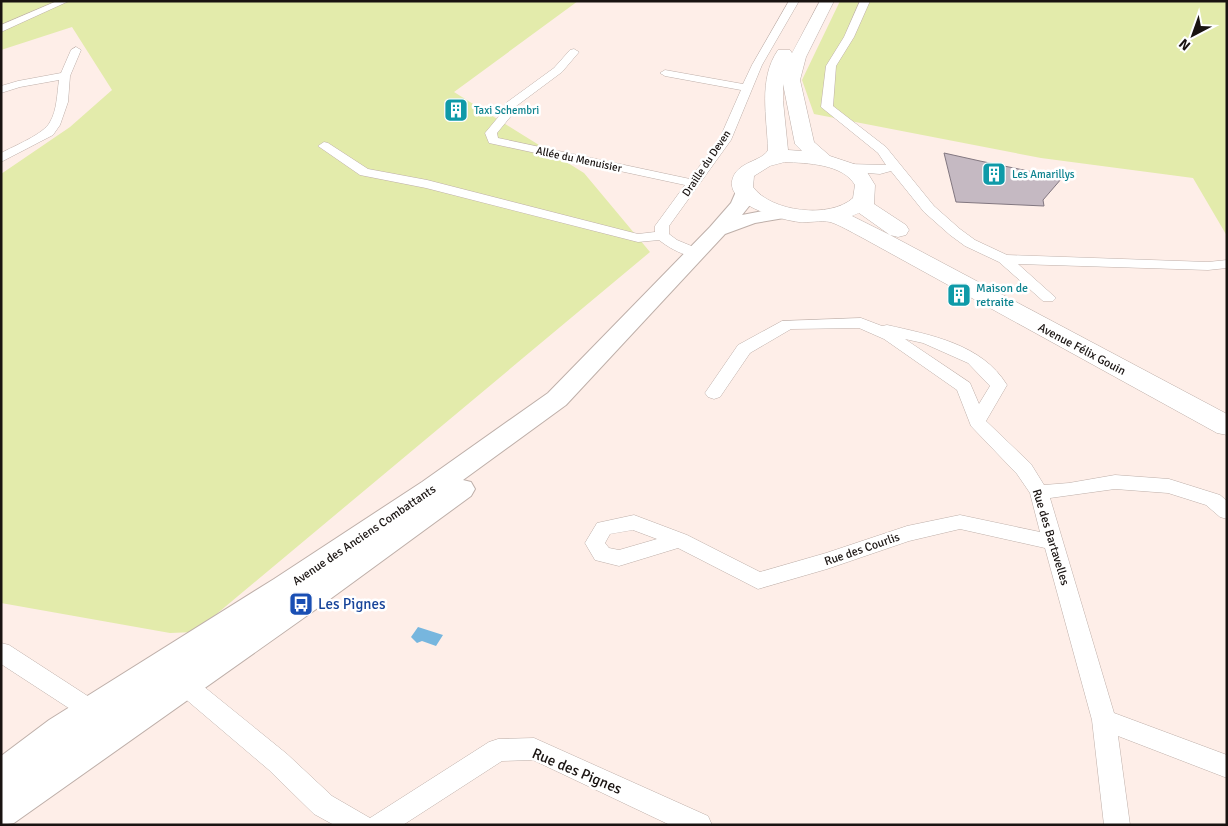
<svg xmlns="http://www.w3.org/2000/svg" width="1228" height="826" font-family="Signika,sans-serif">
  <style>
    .green { fill: #e3ebab }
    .water { fill: #77b6de }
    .building { fill: #c5b9c2; stroke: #827780 }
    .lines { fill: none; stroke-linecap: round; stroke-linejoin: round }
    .street-casing { stroke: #beafa9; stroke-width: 1 }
    .secondary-casing { stroke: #beafa9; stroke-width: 2 }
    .primary-casing { stroke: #beafa9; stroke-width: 1 }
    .street { fill: #fff; fill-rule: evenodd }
    .secondary { fill: #fff; fill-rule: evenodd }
    .primary { fill: #fff; fill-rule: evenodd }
    .labels { text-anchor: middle; stroke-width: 5; stroke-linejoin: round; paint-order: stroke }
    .far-culture-label { font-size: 11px; fill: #0d838f; stroke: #fff; text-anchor: start }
    .far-street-label { font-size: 11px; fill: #191311; stroke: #fff }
    .culture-label { font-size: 12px; fill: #0d838f; stroke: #fff; text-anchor: start }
    .street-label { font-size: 12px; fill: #191311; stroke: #fff }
    .near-transit-label { font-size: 15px; fill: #164399; stroke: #fff; text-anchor: start }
    .near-street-label { font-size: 15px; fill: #191311; stroke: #fff }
  </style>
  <rect width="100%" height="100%" fill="#feeee8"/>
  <path class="green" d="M1 1H578L454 92 584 173 650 252 195 632 170 633 1 603V174L70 127 112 90 72 27 1 50Z
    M840 1H1227V236L1193 178 1041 158 814 114 802 80Z"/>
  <path class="water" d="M418 627 443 635 436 646 422 641 417 643 411 637Z"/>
  <path class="building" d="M944 153 980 161 1062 178 1043 200 1044 206 956 202Z"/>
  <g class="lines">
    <g class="street-casing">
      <path id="street" d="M57 1H69L1 32V25Z
        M789 1H799L762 65 731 140 669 226V234L677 240 701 250 703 253 701 256C688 259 669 248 659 240L638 242 426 188 360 175 318 146 324 142 328 143 368 169 427 180 638 234 655 232V226L685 185 489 143 485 133 500 115 506 103 554 68 570 50 574 49 579 52 562 72 515 107 511 116 497 133 498 138 690 179 719 140 741 90 665 76 660 73 665 70 743 84 752 65Z
        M860 1H870L854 37 836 66 833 106 886 147 934 206 960 229 975 240 1007 255 1208 262 1227 260V268L1208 270 1018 264 1056 298 1053 301H1043L999 262 965 246 950 235 924 212 891 171 880 174 843 171 841 168 843 165 847 164 886 165 878 153 821 107 826 66 844 37Z
        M76 47 81 50 70 76 68 102 60 125 53 135 1 162V153C14 146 44 134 50 122 57 110 57 94 59 80L20 87 1 93V86L18 81 61 73 71 50Z
        M861 318 882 326 887 325C931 335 982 344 1007 385L986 421 1031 464 1044 485 1069 483 1115 475 1169 479 1220 495 1227 501V519L1220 517 1206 505 1168 493 1115 489 1050 498 1114 713 1227 755V778L1118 736 1130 825H1104L1092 720 1045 548 960 529 909 541 827 569 758 589 678 548 619 566 595 560 585 543 597 523 634 515 687 535 760 572 826 553 907 526 960 515 1040 532 1030 493 1017 474 971 426 957 390 884 339 859 328 791 329 750 353 720 397 714 399 708 397 705 393 738 345 782 321ZM905 339 923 343 968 363 990 386 979 404 970 383ZM633 530 657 539 619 550 609 548 605 543 610 534Z
        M1 643 9 645 100 704 104 711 100 718 92 721 84 718 1 664Z
        M184 674 192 677 287 754 332 796 370 818 489 742 498 739 534 738 708 816 712 825H670L533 760 502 761 403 825H334L314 814 269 770 176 691 173 684 176 677Z"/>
    </g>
    <g class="secondary-casing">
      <path id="secondary" d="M745 185 752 187 754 191 750 205 742 215 783 207 790 209 793 213 790 217 755 223 725 234 566 405 463 480 471 482 475 489 471 496 322 605 14 823 1 825V756L49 720 274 579 422 482 548 393 710 227 731 203 738 187Z"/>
    </g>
    <g class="primary-casing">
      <path id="primary" d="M820 1H834L806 57 800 80 814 142 830 156 857 165 867 172 875 185 874 204 906 225 909 230 906 235 898 237 890 235 1227 414V435L1217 433 861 237C851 232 840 225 830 222 821 220 809 223 799 222 782 220 728 206 732 181 736 161 762 162 768 150 767 117 758 79 778 50H790L792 53ZM783 84 795 144 802 151 788 150 783 101ZM785 162C807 163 843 164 855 185L853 198C830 219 771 212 753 187L754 176 770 166ZM859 213 890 235 852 216Z"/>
    </g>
    <use href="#street" class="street"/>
    <use href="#secondary" class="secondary"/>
    <use href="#primary" class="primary"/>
  </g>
  <defs>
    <g id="building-square" transform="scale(1.25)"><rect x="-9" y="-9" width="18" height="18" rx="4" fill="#0f9aa8" stroke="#fff"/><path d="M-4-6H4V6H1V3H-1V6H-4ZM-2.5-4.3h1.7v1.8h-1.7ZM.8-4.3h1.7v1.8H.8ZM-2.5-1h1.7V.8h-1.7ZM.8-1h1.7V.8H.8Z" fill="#fff"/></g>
    <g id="bus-square" transform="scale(1.25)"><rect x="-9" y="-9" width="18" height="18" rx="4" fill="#1a4fb4" stroke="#fff"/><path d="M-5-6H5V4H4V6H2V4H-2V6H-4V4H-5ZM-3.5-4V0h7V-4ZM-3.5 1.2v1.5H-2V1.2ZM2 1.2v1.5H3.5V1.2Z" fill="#fff"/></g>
  </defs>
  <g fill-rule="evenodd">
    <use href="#building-square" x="456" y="110"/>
    <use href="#building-square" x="994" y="174"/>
    <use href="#building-square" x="959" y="295"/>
    <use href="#bus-square" x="301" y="604"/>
  </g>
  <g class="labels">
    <g class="far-culture-label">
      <text x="474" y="114">Taxi Schembri</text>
      <text x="1012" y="178">Les Amarillys</text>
    </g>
    <g class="far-street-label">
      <text transform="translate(579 159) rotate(12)" y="4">Allée du Menuisier</text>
      <text transform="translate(706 163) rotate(-56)" y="4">Draille du Deven</text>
    </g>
    <g class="culture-label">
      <text x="976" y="292">Maison de<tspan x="976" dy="14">retraite</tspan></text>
    </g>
    <g class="street-label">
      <text transform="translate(1082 349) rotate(28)" y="4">Avenue Félix Gouin</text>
      <text transform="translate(364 535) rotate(-34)" y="4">Avenue des Anciens Combattants</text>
      <text transform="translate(1051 537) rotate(73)" y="4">Rue des Bartavelles</text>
      <text transform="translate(862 549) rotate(-19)" y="4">Rue des Courlis</text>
    </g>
    <g class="near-transit-label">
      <text x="318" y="609">Les Pignes</text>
    </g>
    <g class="near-street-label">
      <text transform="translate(577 771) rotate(23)" y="5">Rue des Pignes</text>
    </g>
  </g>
  <rect width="1228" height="826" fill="none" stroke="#191311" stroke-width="5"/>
  <g transform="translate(1193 35) rotate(221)" stroke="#ffffff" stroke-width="4" paint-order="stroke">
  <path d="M0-4L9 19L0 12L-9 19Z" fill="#191311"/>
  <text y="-8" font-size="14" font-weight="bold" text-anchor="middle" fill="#191311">N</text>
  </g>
</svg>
